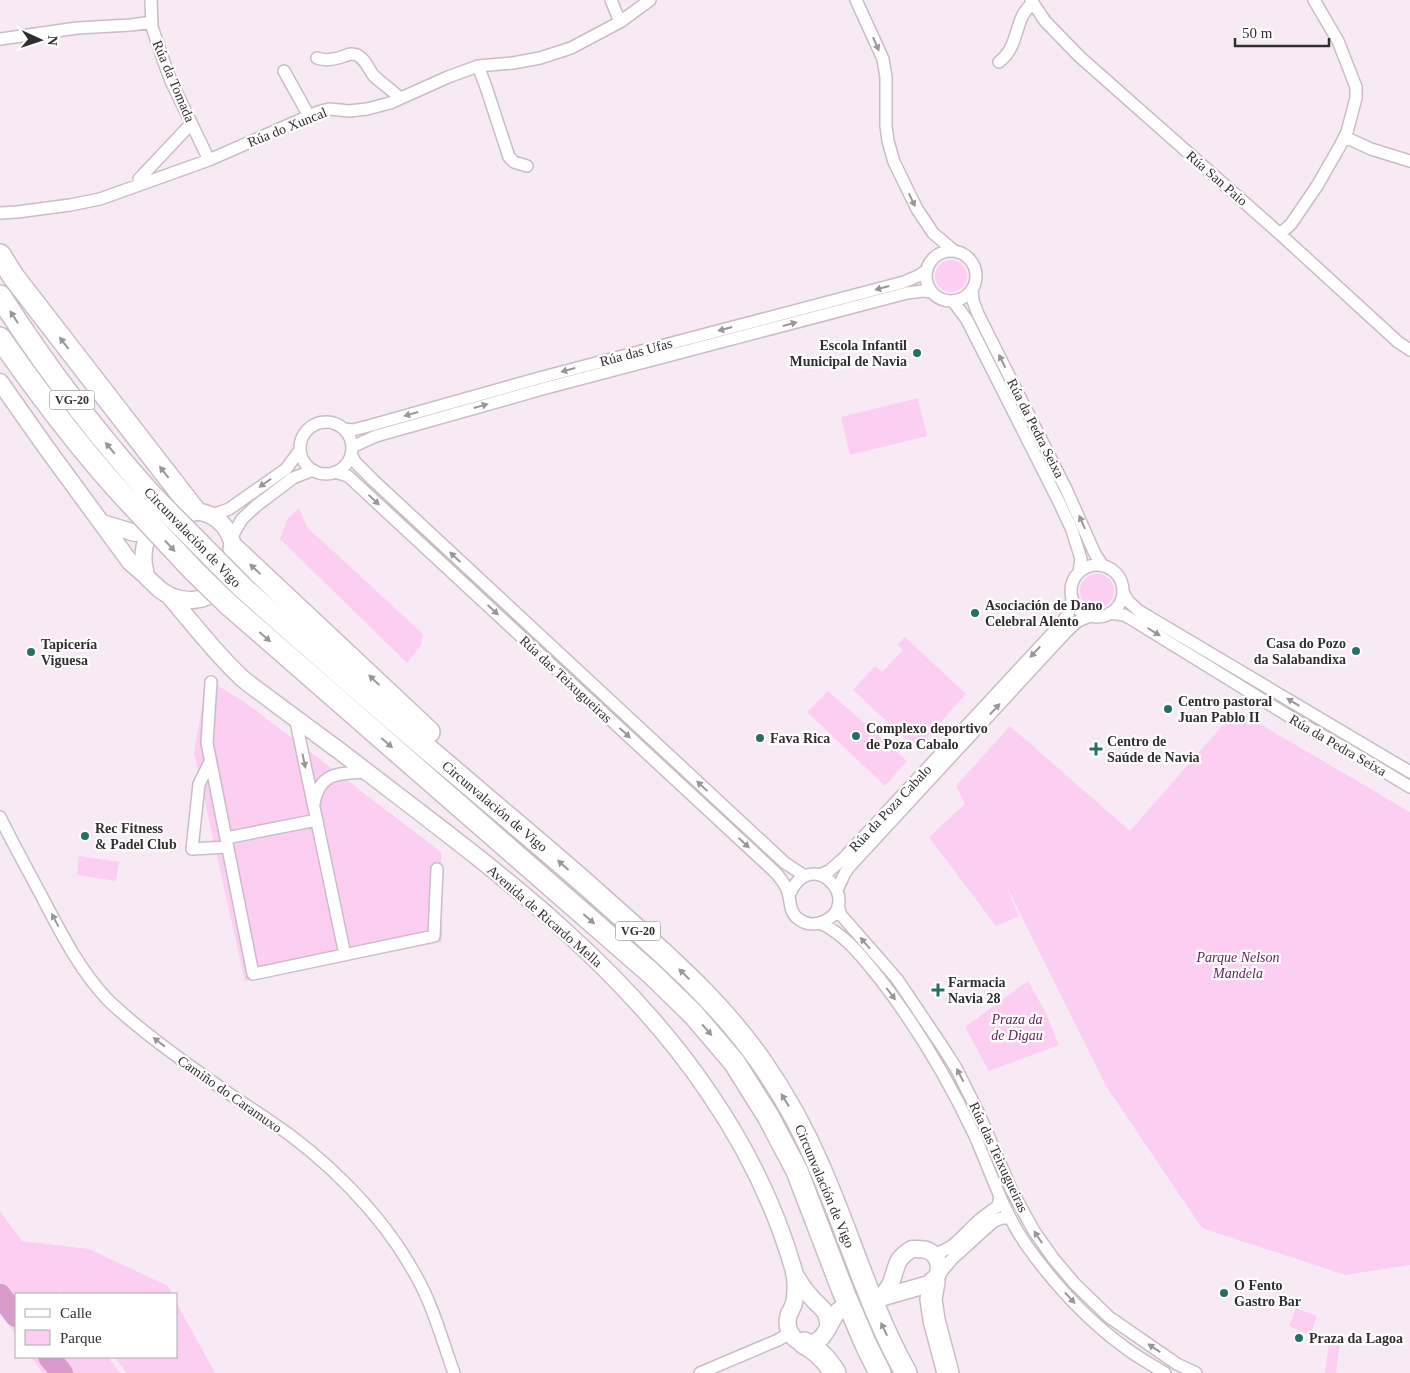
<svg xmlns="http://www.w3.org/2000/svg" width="1410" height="1373" font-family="'Times New Roman',serif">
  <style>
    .green { fill: #fbcef2 }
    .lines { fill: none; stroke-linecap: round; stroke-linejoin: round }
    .river { stroke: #d89bcc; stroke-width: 22 }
    .minor-casing { stroke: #cabcc7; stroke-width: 14 }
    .secondary-casing { stroke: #cabcc7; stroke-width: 19 }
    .motorway-casing { stroke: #cabcc7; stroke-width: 24 }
    .minor { stroke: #fff; stroke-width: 11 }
    .secondary { stroke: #fff; stroke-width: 16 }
    .motorway { stroke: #fff; stroke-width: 21 }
    .motorway-bridge-casing { stroke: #cabcc7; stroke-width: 24; stroke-linecap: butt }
    .motorway-bridge { stroke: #fff; stroke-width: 21 }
    .oneway { fill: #989698 }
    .poi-dot { fill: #276f66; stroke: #fff; stroke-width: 2 }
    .labels { text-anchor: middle; stroke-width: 4.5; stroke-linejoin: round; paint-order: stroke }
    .shield { fill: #fff; stroke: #706c6f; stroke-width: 1 }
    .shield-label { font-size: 12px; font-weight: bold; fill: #322d31 }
    .street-label { font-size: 14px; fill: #322d31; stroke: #fff }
    .poi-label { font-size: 14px; font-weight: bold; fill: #322d31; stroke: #fff; text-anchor: start }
    .park-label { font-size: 14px; font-style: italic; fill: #66205d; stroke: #fff }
  </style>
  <rect width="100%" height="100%" fill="#f8eaf5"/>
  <path class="green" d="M935 276a16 16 0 1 1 32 0a16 16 0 1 1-32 0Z
    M918 398 927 436 850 455 841 417Z
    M299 508 307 527 423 634 421 645 407 663 280 539 288 518Z
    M1080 591a17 17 0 1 1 34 0a17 17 0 1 1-34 0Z
    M905 637 966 694 916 749 853 690 875 666 882 672 903 650 897 645Z
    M207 679 246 703 441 852 442 942 245 981 194 753Z
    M828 691 907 761 885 786 807 712Z
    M1236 710 1410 812V1265L1345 1275 1202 1228 1106 1086 1003 879 1019 916 996 926 929 837 965 804 956 786 1010 726 1130 831Z
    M79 856 119 862 116 881 77 875Z
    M1028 981 1046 1013 1059 1045 989 1071 965 1027Z
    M0 1211 22 1241 89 1249 168 1286 172 1294H63L54 1283 62 1294H16V1335L0 1312Z
    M176 1302 215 1373H127L114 1357H176Z
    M1296 1308 1317 1316 1310 1335 1289 1326Z
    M1330 1335 1341 1336 1336 1373H1325Z
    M31 1357H108L120 1373H43Z"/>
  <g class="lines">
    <path class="river" d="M0 1295 16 1316
      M49 1357 62 1373"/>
    <g class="minor-casing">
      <path id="minor" d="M151 0 152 27 164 62 171 81 209 160
        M611 0 620 22
        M856 0 883 59 886 77V126L888 141 894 162 917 209 933 233 953 250
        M1031 0 1045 21 1080 57 1280 234 1398 342 1410 350
        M0 39 77 28 131 25 152 22
        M317 58C325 61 336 59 344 56 348 55 348 54 352 54 363 54 368 68 373 75 381 83 392 90 400 98
        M999 62C1021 45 1013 18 1033 3
        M478 66 486 87 509 157 514 162 527 166
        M284 71 309 116
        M1345 137 1371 149 1410 161
        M139 179 191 124
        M0 213 17 212 70 205 100 199 209 160 318 112 329 109 349 111 367 109 390 103 448 77 478 66 513 63 540 58 571 48 620 22 650 0
        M1280 234 1291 224 1317 186 1340 146 1347 132 1356 98V87L1338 41 1314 0
        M926 276a25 25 0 1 1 50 0a25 25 0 1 1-50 0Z
        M972 289 973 301 978 314 1067 491 1095 554 1103 566
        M953 301 967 320 1059 502 1072 530 1081 559 1079 572
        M300 448a26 26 0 1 1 52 0a26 26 0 1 1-52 0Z
        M344 429 353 430 372 425 543 377 904 282 918 276 927 270
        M352 447 376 436 546 388 907 293 923 291 932 292
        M351 454 355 462 373 480 785 863 805 876
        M335 472 348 476 363 490 776 873C781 879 786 885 788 892 791 903 789 913 800 920 807 925 817 925 825 921 864 902 812 843 789 895
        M212 515 229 509 286 469 300 450
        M231 538 242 519 256 506 293 478 313 470
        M1071 591a26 26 0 1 1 52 0a26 26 0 1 1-52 0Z
        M1123 592 1128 601 1139 611 1410 772
        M1110 613 1124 615 1133 620 1300 723 1345 748 1410 787
        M211 682 207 743 253 974 434 936 437 869
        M295 717 345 955
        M210 762 199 784 192 849 227 847
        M314 804C319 772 340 773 366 772
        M0 817C13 844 28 870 42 897 61 933 79 969 107 999 123 1015 141 1029 159 1043 195 1070 230 1095 267 1119 325 1157 382 1214 415 1274 433 1305 442 1340 454 1373
        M226 838 317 820
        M819 875 829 871 843 859 1061 624 1068 614 1072 599
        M837 890 845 873 850 866 1067 631 1078 621 1090 616
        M838 906 841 915 897 979 942 1046 956 1068 979 1114 1011 1189 1034 1231 1053 1258 1074 1283 1109 1317 1177 1364 1196 1373
        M820 923C845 934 863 958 880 979 917 1027 948 1079 974 1134 991 1172 1003 1212 1027 1246 1055 1285 1088 1321 1127 1349 1139 1358 1152 1365 1165 1373
        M933 1254C954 1249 960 1238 975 1224 982 1217 990 1212 998 1206L1000 1196
        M937 1277 952 1259 994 1221 1002 1218H1010
        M700 1373 778 1340 790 1333"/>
    </g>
    <g class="secondary-casing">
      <path id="secondary" d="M0 382 45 446 130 562 146 576
        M184 509C193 510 201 511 210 515 233 526 240 556 228 577 213 606 175 607 154 584 152 582 148 579 146 576 145 573 145 568 144 565 141 544 151 523 169 514 174 512 179 511 184 509Z
        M102 523 135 533 150 532
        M171 598C194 625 216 654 242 678 251 686 262 693 272 701 295 718 318 735 341 752 473 854 614 952 709 1093 746 1147 776 1208 794 1271 796 1280 796 1289 795 1298 794 1301 794 1305 792 1308 789 1317 790 1308 788 1318 786 1329 792 1340 803 1343 825 1348 828 1322 839 1310
        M912 1249C919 1249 926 1248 932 1253 943 1262 940 1278 929 1284L880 1298C884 1294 887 1290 890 1285 898 1268 893 1260 912 1249Z
        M794 1273C799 1281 804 1290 811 1297 820 1308 829 1310 828 1327"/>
    </g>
    <g class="motorway-casing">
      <path id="motorway" d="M0 255 13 276 194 510
        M0 296C46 368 96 434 153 497
        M0 338C42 398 86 457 137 510
        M234 549 429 732
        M242 587C313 650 384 713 457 774 501 812 545 848 589 887 650 942 715 995 762 1063 784 1095 803 1129 818 1164 849 1233 869 1307 906 1373
        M228 604 652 974 693 1014 734 1062 768 1116 797 1171 843 1291 866 1345 880 1373
        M934 1282 931 1299 934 1320 948 1373
        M804 1343C818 1350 827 1360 835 1373"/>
    </g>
    <use href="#minor" class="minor"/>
    <use href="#secondary" class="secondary"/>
    <use href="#motorway" class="motorway"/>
    <g class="motorway-bridge-casing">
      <path id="motorway-bridge" d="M153 497 242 587
        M137 510 194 571 228 604"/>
    </g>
    <use href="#motorway-bridge" class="motorway-bridge"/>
  </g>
  <defs><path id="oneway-solid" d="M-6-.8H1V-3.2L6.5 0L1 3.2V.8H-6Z" transform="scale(1.25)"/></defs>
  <g class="oneway">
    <use href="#oneway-solid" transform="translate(876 44) rotate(66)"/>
    <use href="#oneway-solid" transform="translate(912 200) rotate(65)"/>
    <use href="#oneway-solid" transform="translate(882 288) rotate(165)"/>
    <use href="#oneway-solid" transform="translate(14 317) rotate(-123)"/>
    <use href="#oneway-solid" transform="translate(790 324) rotate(-15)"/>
    <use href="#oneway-solid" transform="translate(725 329) rotate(165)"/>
    <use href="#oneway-solid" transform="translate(64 343) rotate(-128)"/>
    <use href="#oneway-solid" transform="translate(1002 361) rotate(-117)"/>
    <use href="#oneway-solid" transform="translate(568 370) rotate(165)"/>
    <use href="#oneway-solid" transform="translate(481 406) rotate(-16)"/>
    <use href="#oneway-solid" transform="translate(411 414) rotate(164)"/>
    <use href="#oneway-solid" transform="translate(110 448) rotate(-130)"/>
    <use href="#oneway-solid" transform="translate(164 472) rotate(-128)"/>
    <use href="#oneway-solid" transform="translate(265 483) rotate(145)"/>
    <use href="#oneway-solid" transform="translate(374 500) rotate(43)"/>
    <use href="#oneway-solid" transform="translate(1082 522) rotate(-114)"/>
    <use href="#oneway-solid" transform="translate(170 546) rotate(47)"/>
    <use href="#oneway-solid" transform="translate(455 557) rotate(-137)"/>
    <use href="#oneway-solid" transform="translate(255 569) rotate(-137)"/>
    <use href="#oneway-solid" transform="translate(493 610) rotate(43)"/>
    <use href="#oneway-solid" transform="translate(1154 632) rotate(32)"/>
    <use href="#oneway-solid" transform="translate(265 637) rotate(41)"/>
    <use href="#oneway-solid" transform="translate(1035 652) rotate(133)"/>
    <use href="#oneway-solid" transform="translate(374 680) rotate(-137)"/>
    <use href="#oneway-solid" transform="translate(1293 702) rotate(-149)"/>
    <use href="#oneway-solid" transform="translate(995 709) rotate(-47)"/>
    <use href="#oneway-solid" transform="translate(625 733) rotate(43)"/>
    <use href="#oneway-solid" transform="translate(387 743) rotate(41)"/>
    <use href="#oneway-solid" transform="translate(304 761) rotate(78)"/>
    <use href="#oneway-solid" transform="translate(702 786) rotate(-137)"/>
    <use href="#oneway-solid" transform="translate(744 843) rotate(43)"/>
    <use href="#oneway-solid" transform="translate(563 865) rotate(-138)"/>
    <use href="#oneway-solid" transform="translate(589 919) rotate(41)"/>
    <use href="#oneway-solid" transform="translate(55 920) rotate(-118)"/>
    <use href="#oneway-solid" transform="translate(865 943) rotate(-131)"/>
    <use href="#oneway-solid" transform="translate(684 974) rotate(-135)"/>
    <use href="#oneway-solid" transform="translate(891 994) rotate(53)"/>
    <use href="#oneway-solid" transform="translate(707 1030) rotate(49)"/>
    <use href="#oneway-solid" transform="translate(159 1042) rotate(-142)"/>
    <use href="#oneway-solid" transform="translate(960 1075) rotate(-117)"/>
    <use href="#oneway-solid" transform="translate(785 1100) rotate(-122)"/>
    <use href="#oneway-solid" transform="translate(1038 1237) rotate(-124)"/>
    <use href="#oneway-solid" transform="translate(1070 1298) rotate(47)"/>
    <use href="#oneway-solid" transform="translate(884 1329) rotate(-115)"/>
    <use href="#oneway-solid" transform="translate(1154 1348) rotate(-146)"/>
  </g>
  <g class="poi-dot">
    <circle cx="917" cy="353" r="5"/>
    <circle cx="975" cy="613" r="5"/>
    <circle cx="1356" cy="651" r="5"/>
    <circle cx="31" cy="652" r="5"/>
    <circle cx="1168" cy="709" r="5"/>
    <circle cx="856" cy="736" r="5"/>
    <circle cx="760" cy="738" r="5"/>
    <path d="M1093.5 741.5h5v5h5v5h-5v5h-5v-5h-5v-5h5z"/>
    <circle cx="85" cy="836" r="5"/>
    <path d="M935.5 982.5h5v5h5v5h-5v5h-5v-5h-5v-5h5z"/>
    <circle cx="1224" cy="1293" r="5"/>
    <circle cx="1299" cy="1338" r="5"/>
  </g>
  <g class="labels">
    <g class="shield">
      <rect x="49.5" y="390.5" width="45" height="19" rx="4"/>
      <rect x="615.5" y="921.5" width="45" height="19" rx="4"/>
    </g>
    <g class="shield-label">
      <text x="72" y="404">VG-20</text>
      <text x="638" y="935">VG-20</text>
    </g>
    <g class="street-label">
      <text transform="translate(174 81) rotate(67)" y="5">Rúa da Tomada</text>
      <text transform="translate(287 127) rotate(-22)" y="5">Rúa do Xuncal</text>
      <text transform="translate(1217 178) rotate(41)" y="5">Rúa San Paio</text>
      <text transform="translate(636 352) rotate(-15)" y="5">Rúa das Ufas</text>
      <text transform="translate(1036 428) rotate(63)" y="5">Rúa da Pedra Seixa</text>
      <text transform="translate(193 537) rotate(46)" y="5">Circunvalación de Vigo</text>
      <text transform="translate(566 679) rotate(43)" y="5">Rúa das Teixugueiras</text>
      <text transform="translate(1338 745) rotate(30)" y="5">Rúa da Pedra Seixa</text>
      <text transform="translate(495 806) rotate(40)" y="5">Circunvalación de Vigo</text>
      <text transform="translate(890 808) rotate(-47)" y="5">Rúa da Poza Cabalo</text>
      <text transform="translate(545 916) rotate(41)" y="5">Avenida de Ricardo Mella</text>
      <text transform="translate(230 1094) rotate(35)" y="5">Camiño do Caramuxo</text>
      <text transform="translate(999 1157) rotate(65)" y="5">Rúa das Teixugueiras</text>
      <text transform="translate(825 1186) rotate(67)" y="5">Circunvalación de Vigo</text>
    </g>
    <g class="poi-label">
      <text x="907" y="350" text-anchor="end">Escola Infantil<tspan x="907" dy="16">Municipal de Navia</tspan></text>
      <text x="985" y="610">Asociación de Dano<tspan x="985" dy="16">Celebral Alento</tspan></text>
      <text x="1346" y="648" text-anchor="end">Casa do Pozo<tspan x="1346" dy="16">da Salabandixa</tspan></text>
      <text x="41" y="649">Tapicería<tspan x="41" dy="16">Viguesa</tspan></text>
      <text x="1178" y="706">Centro pastoral<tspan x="1178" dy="16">Juan Pablo II</tspan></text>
      <text x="866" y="733">Complexo deportivo<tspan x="866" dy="16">de Poza Cabalo</tspan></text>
      <text x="770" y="743">Fava Rica</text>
      <text x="1107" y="746">Centro de<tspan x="1107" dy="16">Saúde de Navia</tspan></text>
      <text x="95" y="833">Rec Fitness<tspan x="95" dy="16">&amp; Padel Club</tspan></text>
      <text x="948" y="987">Farmacia<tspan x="948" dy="16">Navia 28</tspan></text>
      <text x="1234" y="1290">O Fento<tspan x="1234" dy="16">Gastro Bar</tspan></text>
      <text x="1309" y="1343">Praza da Lagoa</text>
    </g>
    <g class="park-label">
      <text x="1238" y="962">Parque Nelson<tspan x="1238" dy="16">Mandela</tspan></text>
      <text x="1017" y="1024">Praza da<tspan x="1017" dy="16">de Digau</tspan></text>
    </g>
  </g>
  <rect x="15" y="1293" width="162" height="65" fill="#ffffff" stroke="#adabad"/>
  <rect x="25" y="1309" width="25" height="8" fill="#ffffff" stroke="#adabad"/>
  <text x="60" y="1318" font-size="15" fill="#322d31">Calle</text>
  <rect x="25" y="1330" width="25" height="15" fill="#fbcef2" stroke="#adabad"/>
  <text x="60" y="1343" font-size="15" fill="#322d31">Parque</text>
  <g transform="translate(40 40) rotate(93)" stroke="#ffffff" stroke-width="4" paint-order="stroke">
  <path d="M0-4L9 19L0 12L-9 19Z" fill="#322d31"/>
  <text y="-8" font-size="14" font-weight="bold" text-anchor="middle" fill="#322d31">N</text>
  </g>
  <path d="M1235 38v8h94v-8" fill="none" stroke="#322d31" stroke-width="2.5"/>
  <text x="1242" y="38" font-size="15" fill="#322d31" stroke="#ffffff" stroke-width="4" paint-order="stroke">50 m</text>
</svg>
